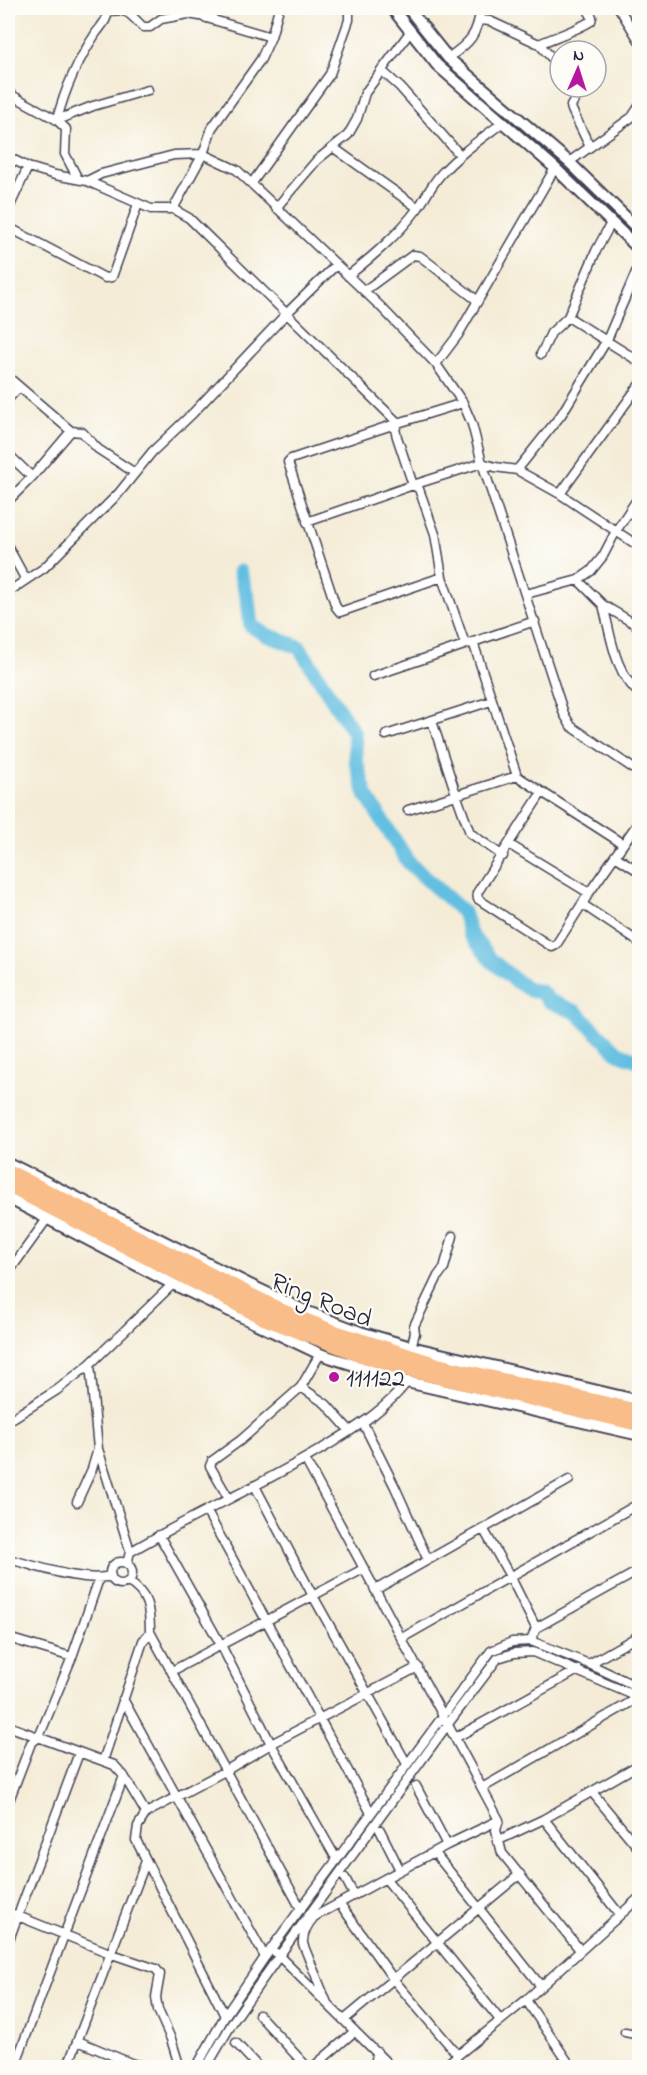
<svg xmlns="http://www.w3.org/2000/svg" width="647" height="2075" font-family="'Indie Flower',sans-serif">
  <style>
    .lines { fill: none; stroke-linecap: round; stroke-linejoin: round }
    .river { stroke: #63bfe1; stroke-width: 15 }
    .minor-casing { stroke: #424052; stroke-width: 11 }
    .tertiary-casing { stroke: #424052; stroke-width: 14 }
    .trunk-casing { stroke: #424052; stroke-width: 18 }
    .minor { stroke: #fff; stroke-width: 8 }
    .tertiary { stroke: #fff; stroke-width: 10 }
    .trunk { stroke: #f8bd88; stroke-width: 15 }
    .poi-dot { fill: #b5179e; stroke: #fdfcf7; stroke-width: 2 }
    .labels { text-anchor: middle; stroke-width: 4.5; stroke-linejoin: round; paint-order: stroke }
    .street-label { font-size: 26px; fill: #22223b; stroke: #fdfcf7 }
    .poi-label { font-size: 26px; fill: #22223b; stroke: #fdfcf7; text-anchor: start }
  </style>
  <rect width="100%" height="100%" fill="#fdfcf7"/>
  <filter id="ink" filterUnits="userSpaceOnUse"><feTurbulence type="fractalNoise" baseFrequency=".0167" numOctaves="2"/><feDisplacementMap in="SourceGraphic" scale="12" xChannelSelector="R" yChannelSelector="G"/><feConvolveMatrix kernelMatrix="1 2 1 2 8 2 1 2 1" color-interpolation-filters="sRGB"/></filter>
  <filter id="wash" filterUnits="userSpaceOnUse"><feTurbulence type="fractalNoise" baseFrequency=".008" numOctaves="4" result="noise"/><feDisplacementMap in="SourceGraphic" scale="24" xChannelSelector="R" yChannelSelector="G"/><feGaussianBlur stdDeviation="1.35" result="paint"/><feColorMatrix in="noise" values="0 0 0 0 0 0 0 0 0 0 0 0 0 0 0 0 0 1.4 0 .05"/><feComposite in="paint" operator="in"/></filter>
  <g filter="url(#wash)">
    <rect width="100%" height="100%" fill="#f4ecd7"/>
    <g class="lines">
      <path class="river" d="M240 572 248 600 251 626 267 635 299 647 354 733 356 761 366 795 409 863 463 912 470 934 492 961 516 981 530 990 541 992 549 1001 576 1012 618 1053 640 1061"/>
    </g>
  </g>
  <g filter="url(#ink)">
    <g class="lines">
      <g class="minor-casing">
        <path id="minor" d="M619 8 640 42
          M109 11C130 9 129 14 143 27H150L161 19 188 14 200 16 271 37
          M211 19 215 8
          M479 20 490 21 539 44 560 67
          M539 44C557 36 575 31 591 21L592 17 587 8
          M448 58C471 42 477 35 481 8
          M381 70 400 87 460 155
          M578 87 579 92 571 106 572 110 590 147
          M8 93 57 120 66 129 65 154 78 179
          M57 120C65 88 78 60 96 33 102 25 109 18 108 8
          M57 120 93 106 148 90
          M334 148 418 208
          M8 157 28 167 55 175 87 181 151 209H173L189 218 398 423 395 429 397 437 413 485 419 489 435 534 442 577 465 644
          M569 162 632 117 640 105
          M87 181 101 174 174 155 203 154 237 170 381 307 436 364 463 403 472 424 482 463 564 714 571 726 640 773
          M252 183 330 74 349 20V8
          M276 208 317 160 348 135 357 119 365 93 410 32
          M173 209 203 154 212 128 261 59 271 37 279 8
          M8 210 28 167
          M8 227 105 278 112 277 138 204
          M348 276C373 256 398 235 418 208 426 197 432 184 441 174 459 154 481 139 502 123
          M364 291 413 255 420 256 478 301
          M568 317 640 362
          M541 354 551 333 568 317 596 251 611 223
          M436 364 458 335 555 168
          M8 377 71 431 82 432 98 449 135 473
          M8 399 19 387
          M8 454 32 477
          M517 470 561 415 607 340 640 263
          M560 494 640 384
          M8 501 32 477 71 431
          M307 522 413 485 482 463 495 467 517 470 560 494 640 547
          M8 547 26 580
          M442 577 340 612 336 607 288 462 291 459 398 423 463 403
          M578 580 603 605 640 627
          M8 592 44 568 119 493 152 452 193 413 287 313 336 265
          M526 594 578 580 591 571 603 556 616 531 640 495
          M603 605C611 635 614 673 640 694
          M473 642 517 776 623 844
          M373 676 535 621
          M432 721 456 794 470 833 503 856
          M386 735 491 701
          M542 792 477 893 478 899 484 903 552 947 556 945 589 893 640 820
          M408 810 517 776
          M510 845 589 893
          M615 856 640 872
          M582 904 640 943
          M8 1273 47 1219
          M411 1347 415 1333 414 1326 438 1276 444 1268 453 1236
          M301 1387 326 1404 350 1431
          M8 1421 57 1390 90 1364
          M363 1423 395 1487 428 1560
          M305 1459 499 1820 496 1830 502 1853 580 1950
          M255 1486 313 1596 407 1764
          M229 1499 210 1466 212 1461 241 1440 301 1387 320 1354
          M77 1502 92 1469 98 1449
          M207 1512 371 1813
          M484 1530 511 1578 536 1628
          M159 1535 221 1645 271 1744 337 1860
          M130 1552C196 1513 267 1483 333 1442 360 1425 387 1408 407 1382
          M8 1559C38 1566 81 1583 111 1576
          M110 1573a11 11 0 1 1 22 0a11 11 0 1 1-22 0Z
          M127 1564 130 1552 128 1544 98 1449 90 1364 173 1284
          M128 1582C148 1593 150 1610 150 1632L301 1909
          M375 1590 569 1480
          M8 1638 72 1657
          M402 1638 640 1503
          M531 1641 536 1628 640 1570
          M589 1664 640 1635
          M172 1671 363 1569
          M123 1699 265 1957
          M8 1726 114 1765 124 1776 146 1813
          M455 1738 578 1670
          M103 1761 143 1641 150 1632
          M416 1786 447 1845
          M482 1788 638 1698
          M592 1792 640 1850
          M8 1803 31 1743 39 1737 72 1657 99 1579
          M544 1819 620 1915
          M380 1830 400 1870
          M497 1841 544 1819 640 1764
          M434 1852 540 1985
          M345 1878 354 1895
          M386 1879 500 2020
          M340 1904 394 1980 457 2054
          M8 1912 112 1954 156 1969 160 1974 156 1997 158 2010 171 2039 180 2068
          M8 1942 79 1753
          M276 1953 392 2068
          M526 2000 572 2068
          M327 2003 303 1944C302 1933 307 1925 314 1917L447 1845 499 1820
          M259 2015 308 2068
          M225 2016 136 1840 138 1826 146 1813 225 1771 271 1744 418 1667
          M344 2020 520 1874
          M625 2032 640 2035
          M78 2041 133 2064 153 2068
          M236 2043 259 2068
          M14 2068 124 1776
          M67 2068 146 1861
          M196 2068 225 2016 265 1957 491 1651 512 1642 531 1641 589 1664 640 1688
          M206 2068 234 2020 279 1956 448 1724 498 1658 514 1653 533 1652 640 1698
          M312 2068 355 2031
          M375 2068 377 2052
          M442 2068 526 2000 640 1897"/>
      </g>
      <g class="tertiary-casing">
        <path id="tertiary" d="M392 8 437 65 555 168 640 250
          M408 8 448 58 569 162 640 231
          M8 1163 248 1284 305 1311 360 1332 411 1347 640 1401
          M8 1198 173 1284 320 1354 407 1382 640 1435"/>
      </g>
      <g class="trunk-casing">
        <path id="trunk" d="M8 1172 283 1312 333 1332 439 1366 640 1412
          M8 1185 265 1318 368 1357 403 1368 640 1424"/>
      </g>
      <use href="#minor" class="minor"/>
      <use href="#tertiary" class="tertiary"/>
      <use href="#trunk" class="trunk"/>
    </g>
  </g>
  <circle class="poi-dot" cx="334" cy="1377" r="6"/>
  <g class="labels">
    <g class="street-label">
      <text transform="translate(322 1299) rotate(22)" y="9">Ring Road</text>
    </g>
    <g class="poi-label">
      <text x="346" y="1386">111122</text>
    </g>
  </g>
  <rect width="647" height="2075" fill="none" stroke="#fdfcf7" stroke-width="30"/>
  <g transform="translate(578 69) rotate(3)"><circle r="28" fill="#fdfcf7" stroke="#a5a5ac" stroke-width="1.5"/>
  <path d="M0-4.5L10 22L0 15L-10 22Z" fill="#b5179e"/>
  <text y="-9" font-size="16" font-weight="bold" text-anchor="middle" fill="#22223b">N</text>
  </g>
</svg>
